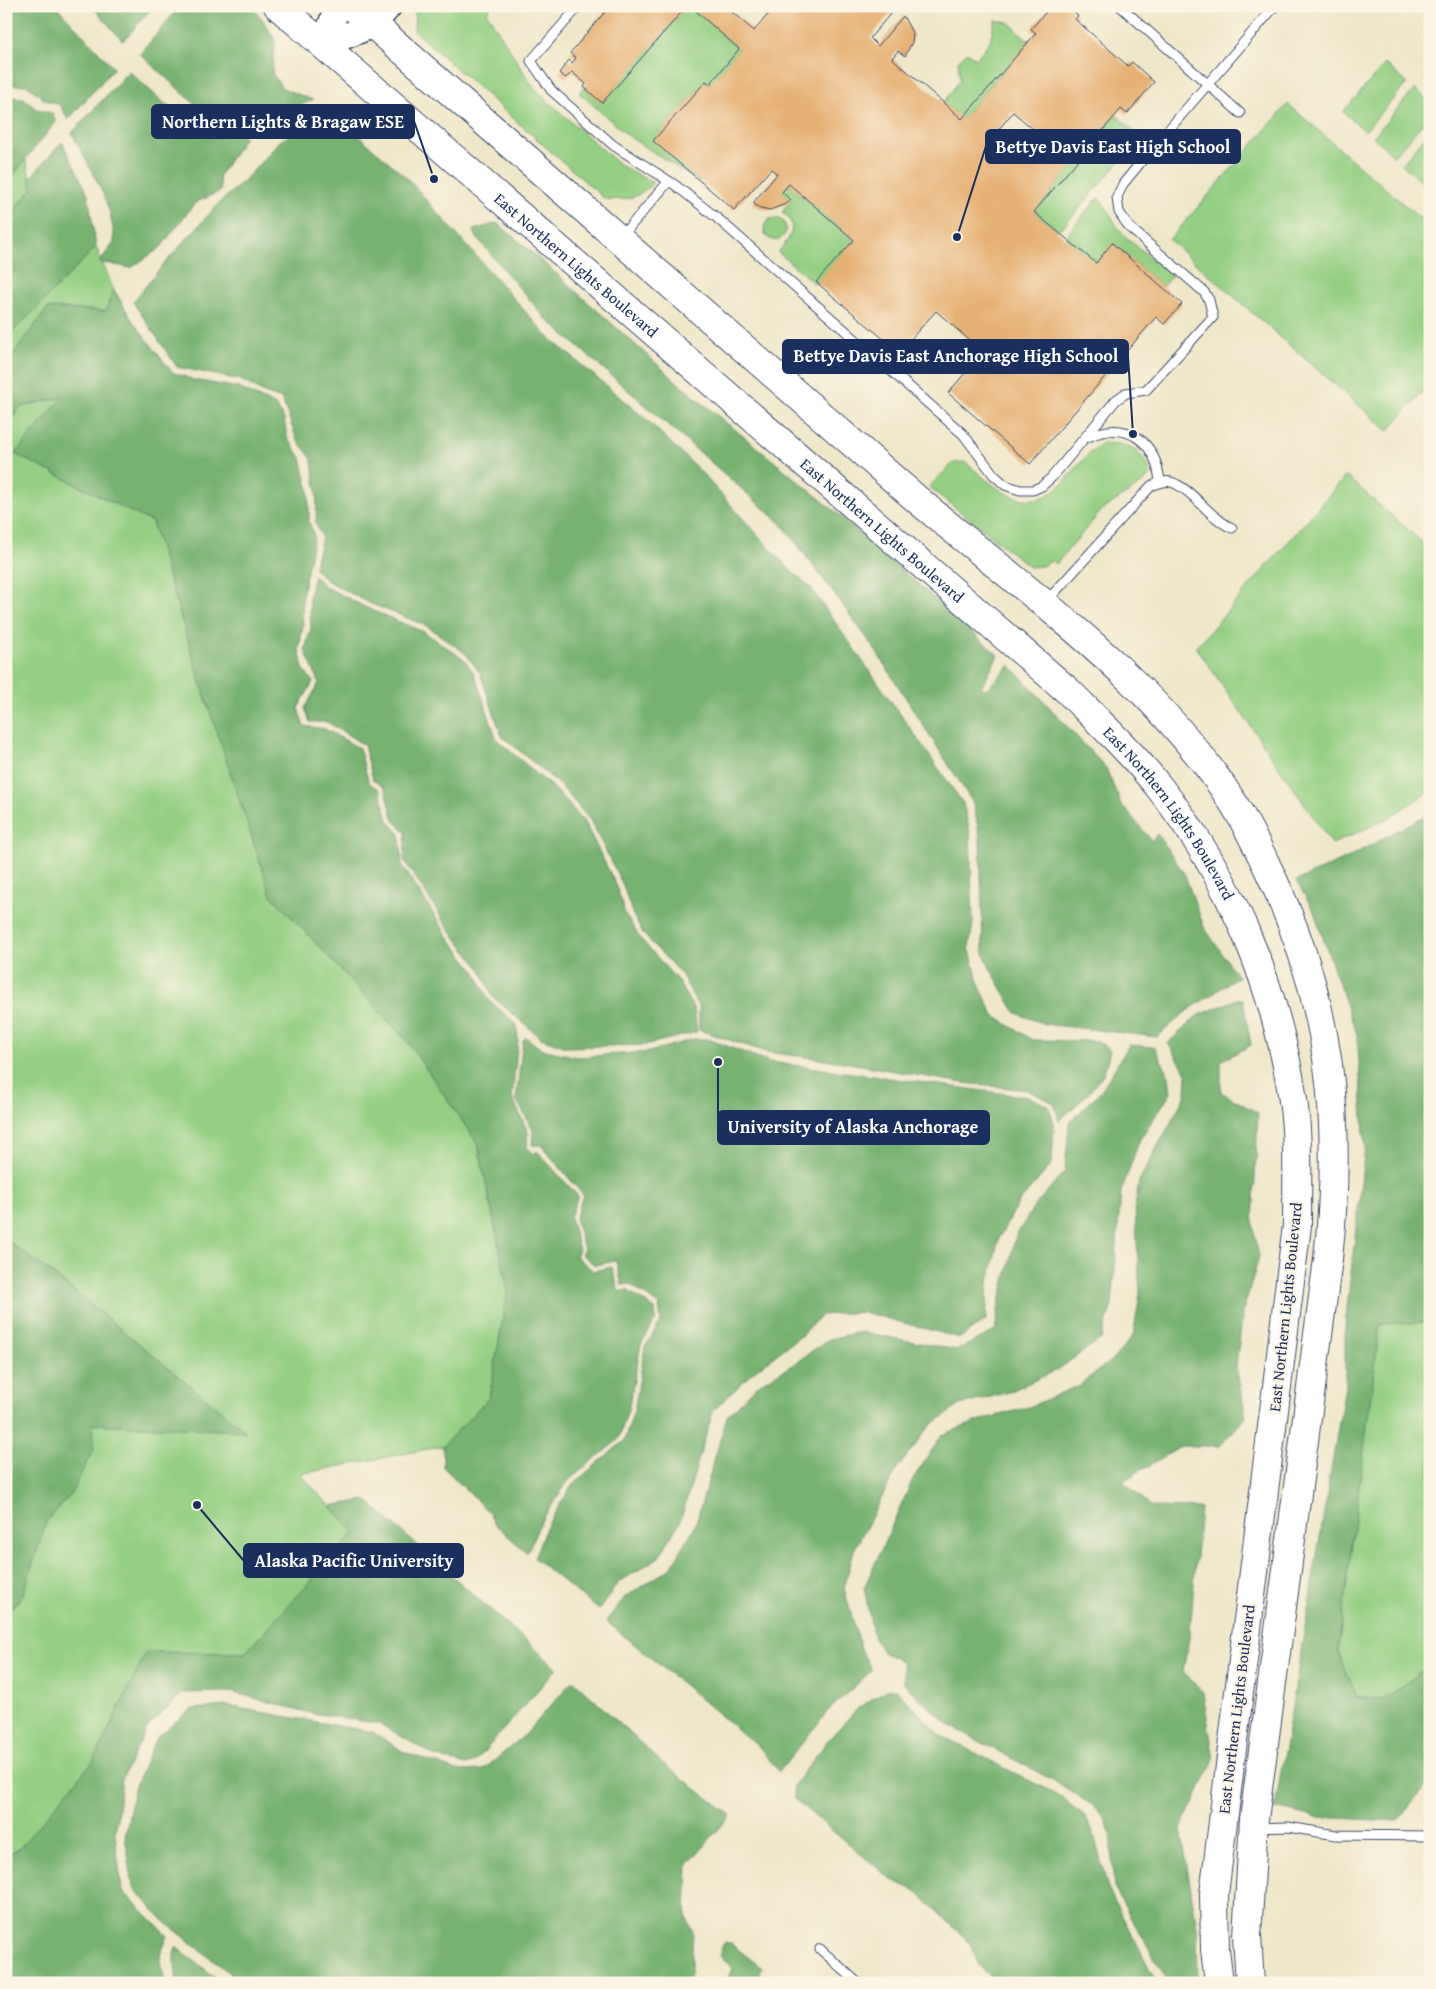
<svg xmlns="http://www.w3.org/2000/svg" width="1436" height="1989" font-family="'Gentium Book Plus',serif">
  <style>
    .green { fill: #94cf83; stroke: #587f70 }
    .forest { fill: #77b271; stroke: #497068 }
    .building { fill: #e6b174; fill-rule: evenodd }
    .lines { fill: none; stroke-linecap: round; stroke-linejoin: round }
    .lane-casing { stroke: #3b4b6e; stroke-width: 11 }
    .secondary-casing { stroke: #3b4b6e; stroke-width: 28 }
    .primary-casing { stroke: #3b4b6e; stroke-width: 30 }
    .lane { stroke: #fff; stroke-width: 9 }
    .secondary { stroke: #fff; stroke-width: 25 }
    .primary { stroke: #fff; stroke-width: 28 }
    .labels { text-anchor: middle; stroke-width: 4.5; stroke-linejoin: round; paint-order: stroke }
    .street-label { font-size: 16px; fill: #1b2f5e; stroke: #fcf5e5 }
    .leader { fill: none; stroke: #1b2f5e; stroke-width: 2 }
    .callout-dot { fill: #1b2f5e; stroke: #fcf5e5; stroke-width: 2 }
    .callout { fill: #1b2f5e; stroke: #1b2f5e; stroke-width: 2 }
    .callout-label { font-size: 18px; text-anchor: middle; font-weight: bold; fill: #fff }
  </style>
  <rect width="100%" height="100%" fill="#fcf5e5"/>
  <filter id="ink" filterUnits="userSpaceOnUse"><feTurbulence type="fractalNoise" baseFrequency=".02" numOctaves="2"/><feDisplacementMap in="SourceGraphic" scale="10" xChannelSelector="R" yChannelSelector="G"/><feConvolveMatrix kernelMatrix="1 2 1 2 8 2 1 2 1" color-interpolation-filters="sRGB"/></filter>
  <filter id="wash" filterUnits="userSpaceOnUse"><feTurbulence type="fractalNoise" baseFrequency=".0096" numOctaves="4" result="noise"/><feDisplacementMap in="SourceGraphic" scale="20" xChannelSelector="R" yChannelSelector="G"/><feGaussianBlur stdDeviation="1.12" result="paint"/><feColorMatrix in="noise" values="0 0 0 0 0 0 0 0 0 0 0 0 0 0 0 0 0 1.4 0 .05"/><feComposite in="paint" operator="in"/></filter>
  <g filter="url(#wash)">
    <rect width="100%" height="100%" fill="#efe7c9"/>
    <path class="green" d="M419 6H491L487 13 531 84 543 97 620 165 653 183C635 200 628 200 605 199L414 31 415 10Z
      M687 6H690L739 49 710 84 706 81 655 139 700 182 631 138 579 93 584 87 602 102Z
      M995 20 1008 22 1029 41 962 119 943 103 960 80 958 61 967 52 976 59 990 41Z
      M1385 64 1407 83 1365 131 1343 112Z
      M1415 89 1430 102V115L1394 156 1373 137Z
      M1288 104 1430 227V383L1388 431 1169 240Z
      M1116 115 1137 134 1138 140 1064 226 1056 230 1034 212Z
      M1430 131V175L1423 183 1402 164Z
      M26 160 32 189 6 219V183Z
      M789 184 854 240 815 284 778 252C790 238 800 226 782 212L791 200 782 192Z
      M1098 198C1110 208 1112 223 1124 235 1139 249 1156 261 1172 275L1162 287 1113 243 1096 263 1067 239 1070 231Z
      M764 229a11 11 0 1 1 22 0a11 11 0 1 1-22 0Z
      M96 247 113 288 106 311 48 308 6 364V339Z
      M64 397 15 454 152 522 202 687 271 895 407 1041 478 1144 508 1290 489 1398 443 1446 300 1474 355 1532 245 1653 146 1652 94 1760 19 1849 6 1855V1614L22 1597 47 1520 71 1494 92 1424 245 1431 53 1274 6 1240V427L20 407Z
      M1102 443C1126 443 1142 449 1151 473L1143 483 1103 509 1056 564 1053 560 1042 566 1030 567 929 487 953 463 965 462C996 488 1028 520 1064 482 1077 468 1086 454 1102 443Z
      M1346 476 1430 549V791L1387 819 1332 844 1196 647Z
      M1430 1322V1665L1384 1699 1357 1696 1338 1651 1380 1324Z"/>
    <path class="forest" d="M6 6H56L114 68 68 120 60 105 45 100 27 85H6Z
      M92 6H154L123 41Z
      M180 6H250L261 17 275 40 272 73 282 88 313 100 270 118 244 120 197 106 140 54Z
      M129 71 164 103 202 125 245 137 219 176 221 191 195 203 160 248 131 268 99 262 114 243C114 202 89 169 72 133Z
      M6 97 24 98 36 109 52 113 56 122 6 183Z
      M326 117 360 137 407 178 546 335 647 420 699 470 787 567 811 588 963 803 970 833 973 924 969 947 980 987 994 1016 1033 1040 1098 1041 1110 1050 1104 1073 1088 1094 1059 1121 1054 1103 1027 1090 956 1082 844 1062 766 1052 699 1030V1008L682 975 644 935 632 913 623 885 590 820 561 786 502 736 480 673 465 653 427 626 369 603 326 580 314 568 322 537 316 524 317 492 311 457 297 440 282 399 264 393 241 380 177 367 133 302 157 272 218 204 244 181 281 140Z
      M62 142 88 194 96 247 6 339V219L32 189 30 178Z
      M497 223 534 254 684 388 841 516 998 655 981 688 987 689 1010 665 1106 768 1121 804 1152 841 1157 834 1184 873 1204 927 1238 977 1187 1011 1157 1037 1045 1024 1016 1013 990 968 983 951 980 836 973 803 870 642 782 524 545 318 477 238 473 230Z
      M113 288 132 320 172 372 194 380 239 388 276 406 284 419 287 437 301 458 309 491V521L314 536 302 596 303 625 299 649 303 668 313 682 298 708 304 726 325 729 359 748 369 783 380 790 388 821 400 834 402 865 449 938 475 971 489 1000 517 1025 518 1040 512 1097 528 1132 527 1147 533 1154 537 1151 578 1196 570 1217 579 1250 576 1256 593 1271 612 1267 619 1292 627 1290 655 1309 656 1319 641 1345 628 1410 618 1440 569 1480 541 1521 527 1553 493 1522 490 1514 443 1467V1446L489 1398 508 1290 478 1144 407 1041 271 895 202 687 152 522 15 454 63 397 20 407 6 427V364L48 308 106 311Z
      M314 575 324 586 371 610 424 632 464 659 474 673 497 740 555 789 585 823 617 887 625 914 640 938 677 980 694 1009 697 1032 645 1045 566 1047 541 1038 493 997 480 968 451 932 404 860 406 832 394 821 385 788 373 780 364 745 327 722H310L305 708 319 683 305 650 311 628 309 597Z
      M1430 813V1322L1380 1324 1338 1651 1357 1697 1384 1699 1430 1665V1780L1398 1821 1314 1817 1275 1808 1345 1386V1326L1365 1147 1357 1035 1313 909 1296 881 1345 859Z
      M1237 999H1243L1251 1045 1221 1061V1092L1258 1113 1253 1224 1259 1257 1243 1312 1236 1366 1246 1417 1220 1446H1182L1123 1481 1152 1507 1200 1508 1190 1633 1183 1671 1203 1693 1214 1759 1181 1829 1197 1927 1198 1983H1169L1114 1888 1110 1833 1105 1818 1092 1805 1058 1783 949 1725 904 1684 903 1662 884 1653 874 1639 864 1588 913 1479 942 1435 981 1420 1029 1407 1080 1385 1114 1358 1133 1336 1140 1294 1135 1207 1139 1181 1186 1094 1187 1074 1168 1043 1197 1016Z
      M526 1037 541 1049 578 1057 649 1052 694 1039H708L770 1062 1029 1097 1049 1106 1054 1123 1052 1164 1019 1202 999 1238 988 1285 986 1320 960 1338 863 1312 821 1315 801 1336 753 1372 713 1411 680 1522 659 1557 618 1583 599 1610 534 1558 547 1525 573 1484 624 1441 634 1411 645 1347 661 1321 659 1305 630 1284 622 1285 616 1261 595 1265 581 1254 584 1249 575 1219 583 1195 541 1145H532L533 1130 516 1099 523 1040Z
      M1129 1045 1155 1047 1169 1076 1171 1093 1140 1139 1121 1192 1112 1305 1101 1339 1057 1370 1009 1392 960 1405 931 1425 897 1469 854 1550 844 1588 861 1650 872 1670 828 1711 779 1772 760 1748 606 1621 625 1597 671 1568 695 1526 727 1416 760 1383 791 1366 829 1339 861 1332 957 1350 995 1331 999 1306 1016 1235 1036 1204 1065 1171 1069 1123 1101 1091Z
      M6 1240 53 1274 246 1431 92 1424 94 1448 71 1494 47 1520 22 1597 6 1614Z
      M366 1500 557 1668 475 1762 466 1765 435 1756 380 1724 307 1712 231 1692 183 1693 147 1728 122 1779 115 1834 122 1890 168 1936 160 1955 165 1983H6V1855L19 1849 94 1760 146 1652 245 1653 355 1532 330 1506Z
      M573 1680 662 1763 731 1815 688 1864 686 1915 693 1933 690 1983H242L164 1921 133 1887 125 1837 134 1788 156 1738 191 1709 227 1706 373 1732 404 1752 457 1771 483 1770 526 1734Z
      M896 1689 940 1735 1058 1795 1084 1815 1094 1834 1108 1889 1157 1983H998L979 1966 970 1943 916 1891 892 1880 794 1799V1785L829 1739 858 1708 886 1690Z
      M724 1943 731 1944 762 1968 757 1983H726L732 1968 719 1954Z
      M176 1947 223 1983H177L174 1955Z"/>
    <g id="blocks">
      <path class="building" d="M610 6H687L602 103 584 87 586 84 572 72 566 78 559 73 569 60 572 63 576 58 570 53Z
        M690 6H725L754 31 775 6H897L870 38 878 46 903 16 913 34 912 42 905 56 898 51 892 58 962 119 1036 33 1031 29 1051 6H1067L1078 16 1075 19 1128 66 1132 62 1154 82 1127 114 1121 109 1034 212 1096 263 1112 243 1182 304 1164 324 1156 317 1030 464 948 393 983 352 936 311 899 352 816 282 854 240 789 184 782 192 791 200 786 204 770 210 760 208 753 203 777 174 771 169 734 210 653 141 706 81 710 84 739 49ZM1013 112 1046 140 1028 162 995 134Z"/>
    </g>
  </g>
  <g filter="url(#ink)">
    <use href="#blocks" fill-opacity="0" stroke="#3b4b6e" stroke-width="1"/>
    <g class="lines">
      <g class="lane-casing">
        <path id="lane" d="M579 6 531 61 551 90 613 145 675 185 717 218 963 434 994 475 1005 485 1020 490H1033L1042 486 1052 477 1116 400 1126 393 1146 390 1213 317 1209 300 1204 292 1129 227 1119 212 1117 197 1123 184 1145 157 1275 6
          M1120 6 1240 113
          M621 237 669 181
          M1088 437C1127 419 1156 441 1160 482
          M1046 602 1151 486C1157 484 1164 480 1171 482 1193 489 1209 518 1232 528
          M1256 1828 1288 1827 1336 1835 1430 1836
          M820 1949 858 1983"/>
      </g>
      <g class="secondary-casing">
        <path id="secondary" d="M323 45 373 25 389 6
          M323 45 338 6"/>
      </g>
      <g class="primary-casing">
        <g id="primary">
          <path id="s1" d="M278 6 1068 691C1099 722 1132 753 1159 787 1231 878 1276 986 1293 1100 1299 1141 1297 1184 1297 1225L1214 1894 1215 1949 1219 1983"/>
          <path d="M352 6C540 168 725 334 913 496 1024 591 1152 676 1232 801 1247 824 1259 850 1271 875 1331 1003 1343 1119 1328 1259L1254 1819 1247 1936 1250 1983"/>
        </g>
      </g>
      <use href="#lane" class="lane"/>
      <use href="#secondary" class="secondary"/>
      <use href="#primary" class="primary"/>
    </g>
  </g>
  <g class="labels">
    <g class="street-label">
      <text dy="6" stroke="none"><textPath href="#s1" startOffset="395">East Northern Lights Boulevard</textPath></text>
      <text dy="6" stroke="none"><textPath href="#s1" startOffset="800">East Northern Lights Boulevard</textPath></text>
      <text dy="6" stroke="none"><textPath href="#s1" startOffset="1205">East Northern Lights Boulevard</textPath></text>
      <text transform="translate(1285 1307) rotate(-84)" y="6">East Northern Lights Boulevard</text>
      <text transform="translate(1236 1709) rotate(-83)" y="6">East Northern Lights Boulevard</text>
    </g>
  </g>
  <path class="leader" d="M434 179L414 121M957 237L986 146M1133 434L1128 356M718 1062L718 1127M197 1505L244 1561"/>
  <g class="callout-dot">
    <circle cx="434" cy="179" r="5"/>
    <circle cx="957" cy="237" r="5"/>
    <circle cx="1133" cy="434" r="5"/>
    <circle cx="718" cy="1062" r="5"/>
    <circle cx="197" cy="1505" r="5"/>
  </g>
  <g class="callout">
    <rect x="152" y="105" width="262" height="33" rx="5"/>
    <rect x="986" y="130" width="254" height="33" rx="5"/>
    <rect x="783" y="340" width="345" height="33" rx="5"/>
    <rect x="718" y="1111" width="271" height="33" rx="5"/>
    <rect x="244" y="1544" width="219" height="33" rx="5"/>
  </g>
  <g class="callout-label">
    <text x="283" y="128">Northern Lights &amp; Bragaw ESE</text>
    <text x="1113" y="153">Bettye Davis East High School</text>
    <text x="956" y="362">Bettye Davis East Anchorage High School</text>
    <text x="853" y="1133">University of Alaska Anchorage</text>
    <text x="354" y="1567">Alaska Pacific University</text>
  </g>
  <rect width="1436" height="1989" fill="none" stroke="#fcf5e5" stroke-width="25"/>
</svg>
